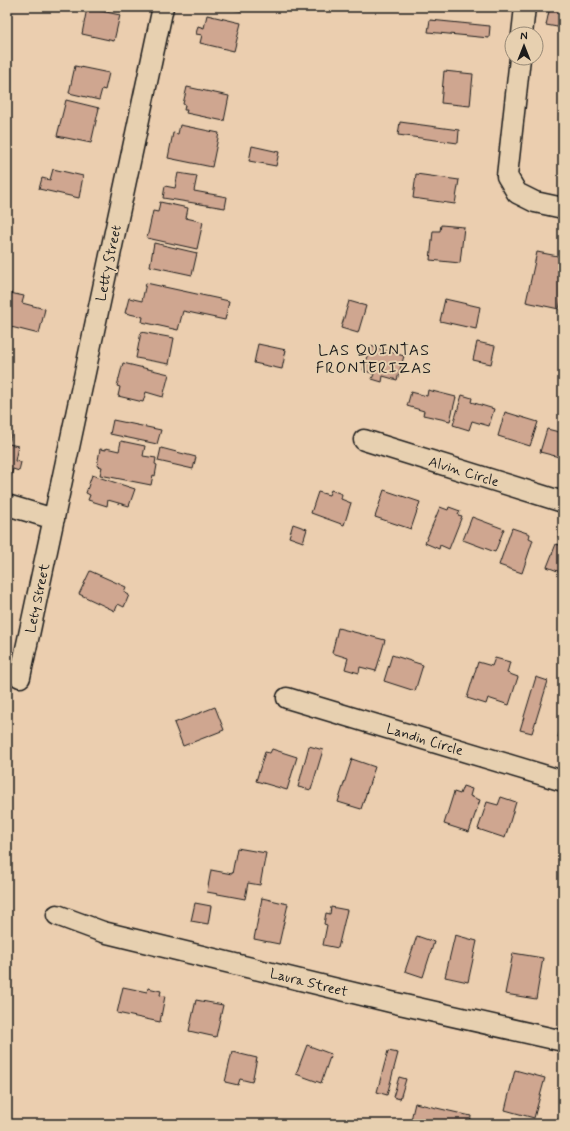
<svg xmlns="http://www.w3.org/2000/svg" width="570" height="1131" font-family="Mynerve,sans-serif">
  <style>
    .building { fill: #cfa690; stroke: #1c1c1c }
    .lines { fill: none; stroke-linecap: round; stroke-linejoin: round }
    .minor-casing { stroke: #1c1c1c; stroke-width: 23 }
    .minor { stroke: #e7d0b0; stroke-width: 20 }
    .labels { text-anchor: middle; stroke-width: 4; stroke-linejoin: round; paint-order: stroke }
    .street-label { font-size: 14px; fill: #1c1c1c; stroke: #e7d0b0 }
    .quarter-label { font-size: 16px; letter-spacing: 1px; fill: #1c1c1c; stroke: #e7d0b0 }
  </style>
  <rect width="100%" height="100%" fill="#ebceaf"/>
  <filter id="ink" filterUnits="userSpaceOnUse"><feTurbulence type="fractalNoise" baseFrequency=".025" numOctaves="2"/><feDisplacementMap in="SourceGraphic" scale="8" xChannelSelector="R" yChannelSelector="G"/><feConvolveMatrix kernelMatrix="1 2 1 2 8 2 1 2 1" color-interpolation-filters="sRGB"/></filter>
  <g filter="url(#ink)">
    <path class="building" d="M222 7H242L241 11Z
      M550 7H563V28L546 25Z
      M87 8 120 15 114 41 82 34Z
      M207 15 241 23 234 51 200 43 202 35 196 34 198 26 204 28Z
      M430 20 490 26 489 38 428 32Z
      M75 66 109 73 105 90 102 89 99 100 69 93Z
      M444 71 473 74 470 106 441 103Z
      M187 87 229 96 224 121 186 113 187 110H184L185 105 183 104Z
      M66 100 99 108 91 143 57 136Z
      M400 122 459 130 458 143 398 135Z
      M180 125 219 133 212 167 168 158 173 133 178 134Z
      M252 146 279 152 276 166 249 161Z
      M53 169 83 176 79 198 39 189 42 178 50 180Z
      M178 173 197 176 194 191 227 197 225 208 163 198 165 186 175 188Z
      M416 174 459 180 455 204 413 198Z
      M160 202 188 208 186 218 203 222 197 249 147 238 153 211 158 212Z
      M441 225 464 227 460 263 430 260 433 231H440Z
      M154 243 197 253 192 275 150 266Z
      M537 252 563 257V291L559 309 526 302Z
      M146 283 229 301 225 320 183 311 178 330 142 322 143 317 125 313 129 298 142 301Z
      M10 293 24 296 22 303 45 309 39 334 7 326V299L8 300Z
      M445 299 480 307 476 329 440 321Z
      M349 301 366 306 358 333 341 328Z
      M141 332 174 338 169 364 136 358Z
      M477 342 495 346 491 364 473 360Z
      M258 344 286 350 282 369 254 363Z
      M370 346 404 356 397 380 383 376 382 382 372 379 374 374 363 370Z
      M123 363 169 374 163 397 146 392 143 402 118 396 120 387 117 386Z
      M428 390 456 397 450 421 423 415 424 411 407 406 411 392 427 396Z
      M462 395 472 398 471 402 494 409 489 426 472 421 469 430 453 425Z
      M505 412 538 422 530 446 498 436Z
      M113 420 161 430 157 444 110 434Z
      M547 429 563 433V458L540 452Z
      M7 434 11 435 9 444 18 446 15 461 21 462 19 471 13 469 11 476 7 475Z
      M121 441 145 446 143 456 156 458 155 464 157 465 155 476 153 475 151 485 100 475 102 467 97 466 100 449 106 450V448L119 451Z
      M161 448 196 457 193 469 158 461Z
      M92 475 135 489 129 506 108 500 107 506 88 500 90 495 86 493Z
      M331 490 342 494 341 499 351 503 344 525 311 513 318 492 329 495Z
      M384 490 420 502 411 529 375 517Z
      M440 507 448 510 449 507 460 511 458 515 462 516 449 549 440 545 439 549 425 543Z
      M472 517 504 529 495 552 463 540Z
      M563 522V538L558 537Z
      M293 524 307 529 303 542 289 537Z
      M512 528 530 534 529 538 533 540 522 573 499 565Z
      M556 544 563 546V573L547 567Z
      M90 571 126 587 124 592 129 595 124 607 118 604 115 611 79 594Z
      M338 628 385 640 376 671 360 667 359 673 345 669 348 658 332 653Z
      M392 655 423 665 415 691 384 681Z
      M495 658 510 662 507 673 518 677 509 705 488 698 486 704 467 698 478 662 492 666Z
      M536 677 548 681 532 733 520 730Z
      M215 707 224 730 183 746 174 723Z
      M563 721V739L558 737Z
      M309 746 323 750 311 790 298 787Z
      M272 749 297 757 287 790 256 781 265 752 270 753Z
      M352 759 375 767 361 809 338 802Z
      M463 786 472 789 470 796 480 800 469 832 444 824 454 792 460 794Z
      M501 797 516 802 505 838 478 829 487 802 498 805Z
      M237 848 266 853 260 885 248 883 245 899 207 892 211 870 232 874Z
      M262 898 288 904 279 944 254 939Z
      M195 903 211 906 208 924 191 921Z
      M331 907 347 910 338 948 323 945 327 925 324 924 326 913 330 914Z
      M455 935 477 941 468 982 445 977Z
      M417 936 434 942 423 977 405 971Z
      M513 953 543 958 536 999 505 994Z
      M123 987 147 992 148 988 161 991 160 995 165 996 160 1022 117 1013Z
      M196 1000 223 1005 216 1037 189 1031Z
      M307 1045 331 1054 321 1083 296 1074Z
      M388 1051 398 1053 387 1095 377 1092Z
      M232 1052 257 1058 252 1082 240 1079 238 1085 225 1082Z
      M515 1070 545 1078 534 1118 505 1110Z
      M399 1077 406 1079 400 1099 393 1097Z
      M415 1103 471 1116 470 1124H410Z"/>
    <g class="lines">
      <g class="minor-casing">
        <path id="minor" d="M522 34 525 7
          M520 58 507 176 517 193 535 202 563 208
          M364 440 563 502
          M7 505 54 519
          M20 677 163 7
          M287 698 563 781
          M57 915 103 932 391 1002 563 1041"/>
      </g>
      <use href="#minor" class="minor"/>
    </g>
  </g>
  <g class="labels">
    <g class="street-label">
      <text transform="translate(108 263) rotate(-78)" y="5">Letty Street</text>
      <text transform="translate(464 471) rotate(17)" y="5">Alvin Circle</text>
      <text transform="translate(37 598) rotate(-78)" y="5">Lety Street</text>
      <text transform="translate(425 739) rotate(17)" y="5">Landin Circle</text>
      <text transform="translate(309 982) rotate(14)" y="5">Laura Street</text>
    </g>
    <g class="quarter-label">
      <text x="374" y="355">LAS QUINTAS<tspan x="374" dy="18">FRONTERIZAS</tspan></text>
    </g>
  </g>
  <rect width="570" height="1131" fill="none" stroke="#e7d0b0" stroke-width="24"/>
  <rect x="12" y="12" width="546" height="1107" fill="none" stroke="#1c1c1c" stroke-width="1.5" filter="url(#ink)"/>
  <g transform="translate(524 46)"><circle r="19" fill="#e7d0b0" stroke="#968875"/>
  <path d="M0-3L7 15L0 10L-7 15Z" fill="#1c1c1c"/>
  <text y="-6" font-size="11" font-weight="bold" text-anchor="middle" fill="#1c1c1c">N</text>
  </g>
</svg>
